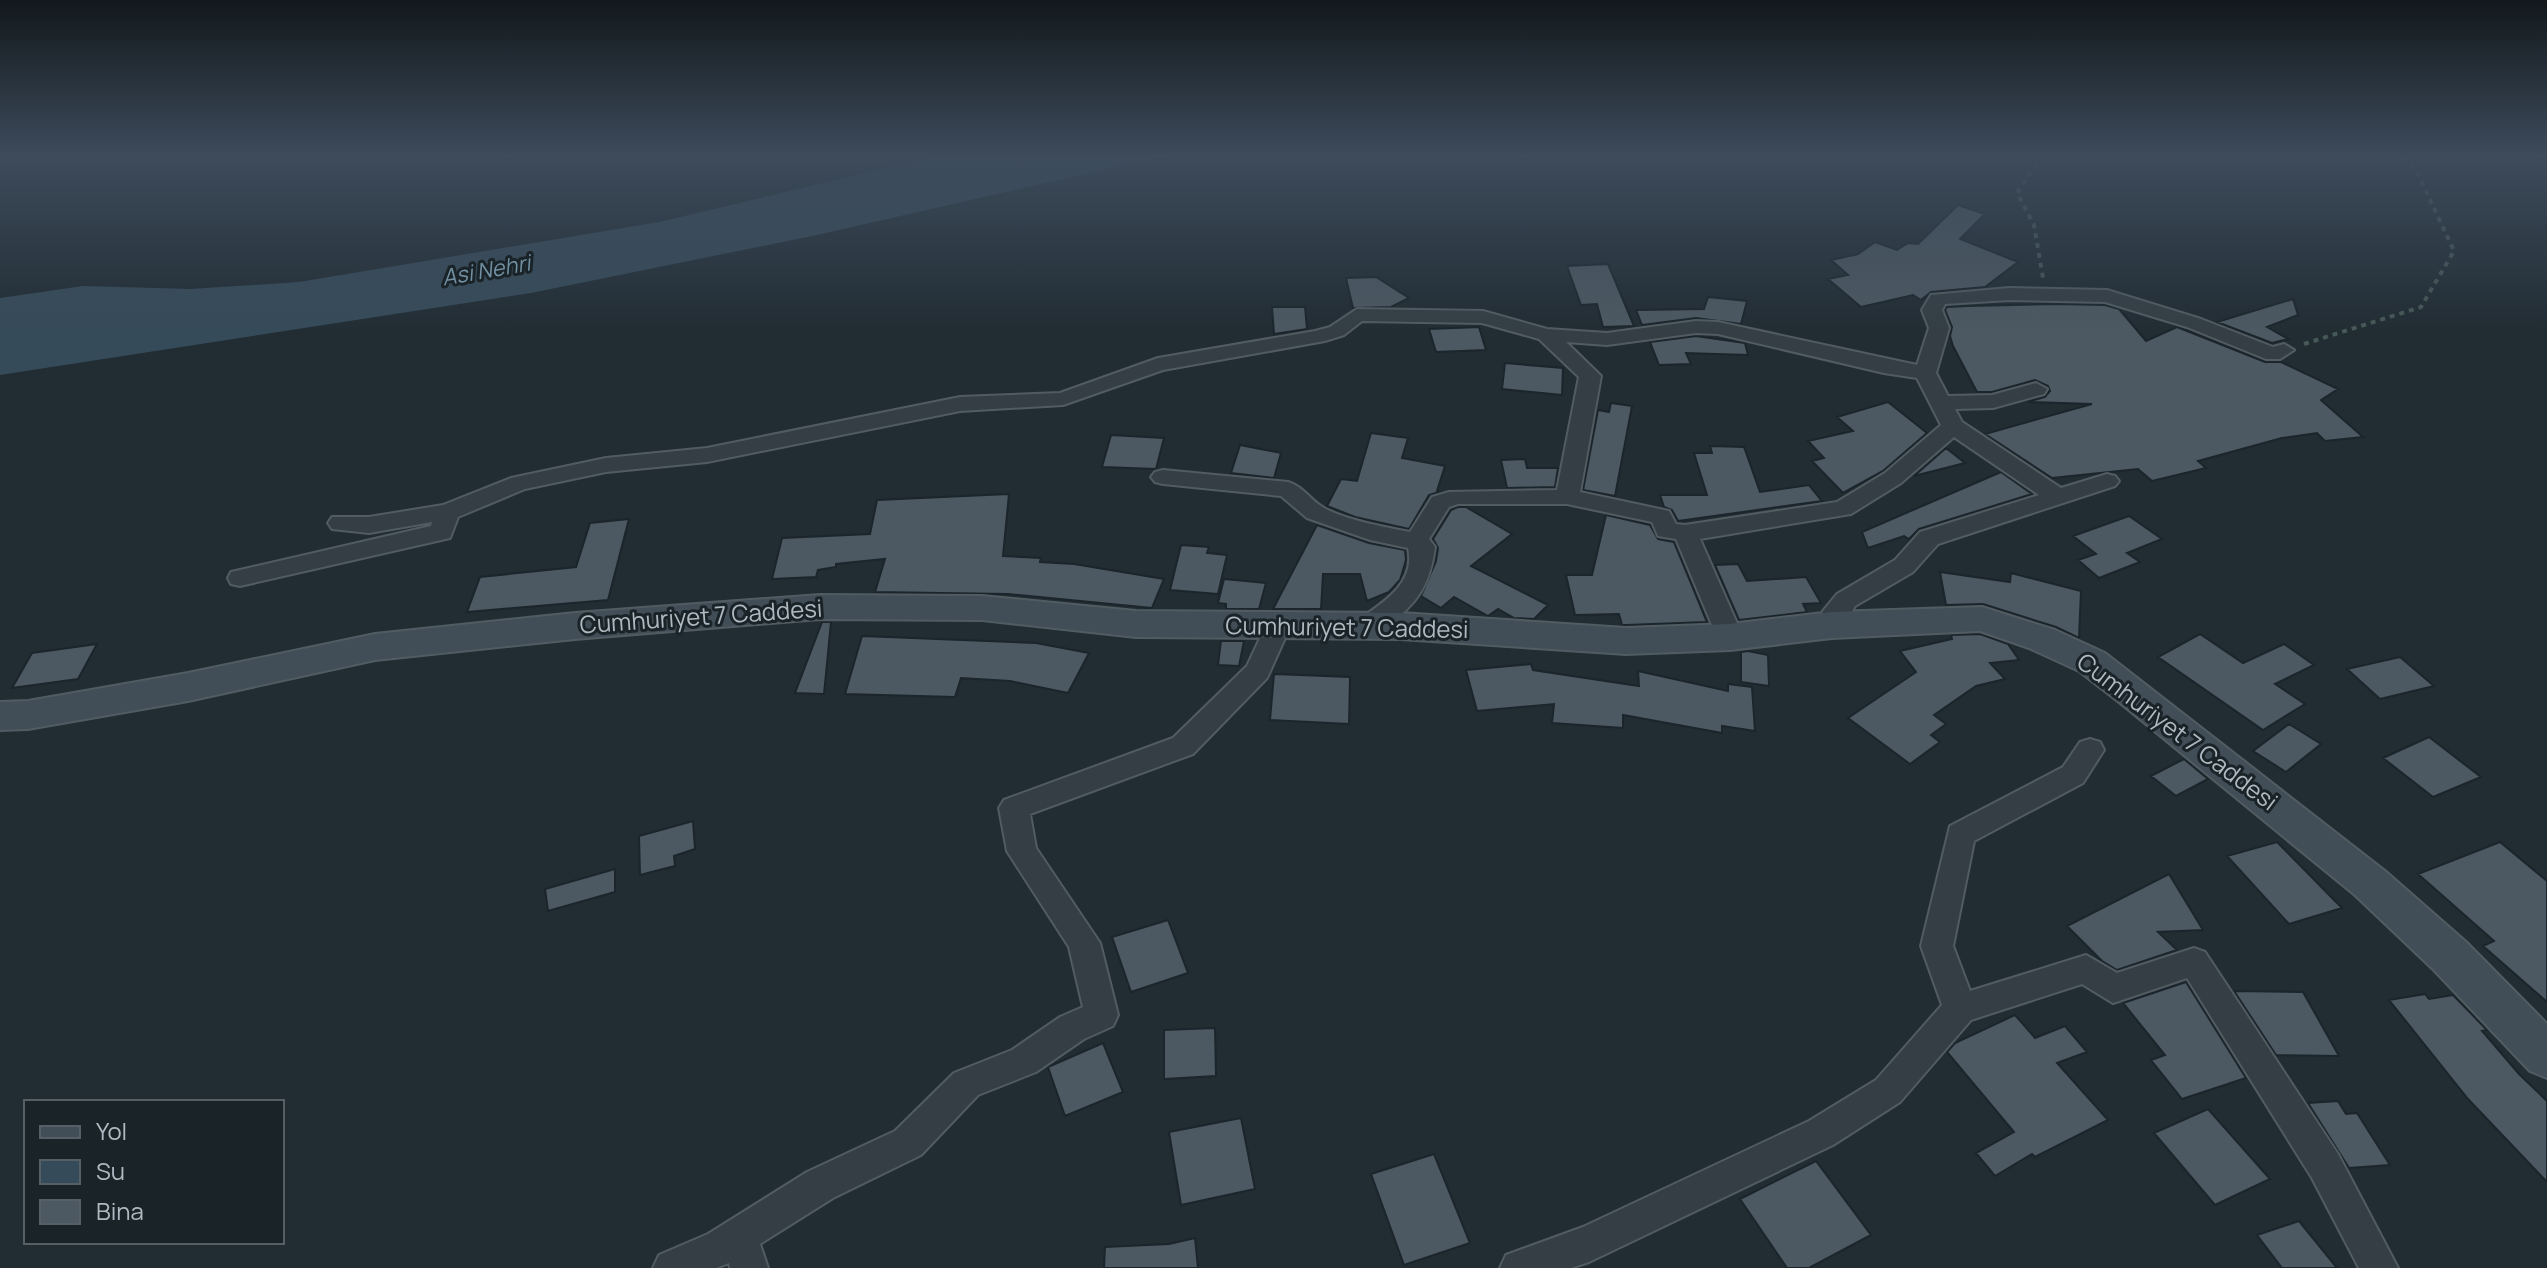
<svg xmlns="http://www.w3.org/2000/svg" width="2547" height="1268" font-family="Manrope,sans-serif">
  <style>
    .water { fill: #364b59 }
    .building { fill: #4c5962; stroke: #1b252b; stroke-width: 2 }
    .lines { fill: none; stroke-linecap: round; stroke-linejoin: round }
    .street-casing { stroke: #515c62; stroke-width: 4 }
    .secondary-casing { stroke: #515c62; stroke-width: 4 }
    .path { stroke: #465857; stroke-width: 4; stroke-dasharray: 5 5; stroke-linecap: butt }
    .street { fill: #343e44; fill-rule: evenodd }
    .secondary { fill: #424e57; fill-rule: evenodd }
    .labels { text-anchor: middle; stroke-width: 6; stroke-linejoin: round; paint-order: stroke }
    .far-water-label { font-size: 22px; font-style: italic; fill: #7190a2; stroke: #1a2328 }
    .street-label { font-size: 24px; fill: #aeb9c1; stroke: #1a2328 }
  </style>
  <rect width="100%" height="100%" fill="#212c33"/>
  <path class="water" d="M942 155H1168L817 235 531 293 0 375V298L83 286 190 289 299 282 659 222Z"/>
  <path class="building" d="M1958 205 1985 214 1960 239 2018 262 1985 287 1931 292 1921 300 1913 295 1861 307 1828 279 1848 275 1831 260 1858 254 1875 242 1897 250 1908 243 1918 244Z
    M1608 264 1634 326 1603 327 1597 304 1581 305 1567 266Z
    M1376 277 1409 298 1391 307 1353 308 1346 278Z
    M1708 297 1747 301 1741 324 1696 318 1642 325 1636 310 1704 309Z
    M2293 299 2298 315 2267 327 2288 339 2272 343 2217 322Z
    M2055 304 2105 305 2119 309 2146 341 2177 327 2265 362H2281L2338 389 2321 400 2363 437 2325 441 2317 433 2282 438 2198 461 2206 468 2152 481 2138 469 2052 478 1985 434 2092 404 2028 402 2045 397 2050 391 2048 386 2035 380 1992 392H1977L1953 346 1950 336 1952 327 1945 310 1947 307 1968 306Z
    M1272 307H1305L1307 329 1274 334Z
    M1479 327 1486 350 1436 352 1429 329Z
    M1696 336 1745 343 1748 355 1686 353 1691 364 1659 365 1650 342Z
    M1505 363 1563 368 1562 395 1502 389Z
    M1888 402 1927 433 1883 471 1843 493 1812 461 1824 458 1808 441 1853 431 1837 417Z
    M1611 403 1632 406 1615 496 1583 490 1598 410 1609 412Z
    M1371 433 1408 438 1402 458 1445 466 1437 491 1439 492 1429 495 1409 529 1355 517 1327 506 1341 479 1357 481Z
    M1111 435 1164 438 1156 469 1102 467Z
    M1240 445 1281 453 1274 478 1231 473Z
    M1710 446 1744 447 1760 492 1809 485 1822 501 1678 521 1672 510 1664 507 1660 495H1707L1694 453H1712Z
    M1946 448 1965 463 1914 476Z
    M1525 459 1527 468H1558L1555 487 1507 488 1501 460Z
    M2001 472 2032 494 1919 529 1909 539 1904 536 1868 548 1862 532Z
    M1009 494 1003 556 1041 558 1040 562 1074 564 1164 579 1152 608 1008 594 875 592 885 559 836 564V567L818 570 816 577 772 579 782 538 870 534 877 500Z
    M1458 507H1466L1512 534 1471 566 1548 605 1534 619 1514 618 1498 609 1488 616 1454 597 1441 608 1421 596 1436 561 1438 548 1433 539 1451 510Z
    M1606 515 1650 525 1658 539 1674 542 1707 622 1626 625H1622L1619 614 1575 615 1566 575H1592Z
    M2129 516 2162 539 2127 553 2140 562 2099 578 2078 560 2096 554 2073 536Z
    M629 519 608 600 467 612 480 577 576 567 590 523Z
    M1317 525 1369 543 1405 550 1406 560 1400 580 1389 592 1367 601 1360 574H1323L1321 609H1273Z
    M1181 545 1209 547 1207 553 1227 555 1218 594 1170 590Z
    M1738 564 1747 581 1806 577 1821 603 1803 604 1807 612 1739 620 1715 565Z
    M1940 572 2010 582 2011 573 2081 591 2079 638 2056 627 1983 604 1946 605Z
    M1224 579 1266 583 1259 609H1226V604L1218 603Z
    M822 622H831L824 694 795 693Z
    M1980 634 2008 644 2019 660 1990 663 2005 679 1976 686 1934 715 1946 724 1931 735 1940 742 1910 764 1848 718 1916 672 1900 651 1952 639 1951 635Z
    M2200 634 2243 663 2284 644 2314 665 2275 684 2305 704 2263 730 2158 657Z
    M862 636 1036 643 1089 653 1068 693 1010 681 961 678 955 697 845 694Z
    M1221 641H1244L1239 666 1218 665Z
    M97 644 78 679 12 688 32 653Z
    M1748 651 1768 655 1769 686 1741 682V652Z
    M2400 657 2434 686 2380 699 2347 669Z
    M1531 664 1533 670 1639 686 1638 671 1728 691V684L1752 687 1755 731 1722 726V733L1623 715V728L1552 723 1554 704 1477 711 1466 670Z
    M1274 674 1350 677 1349 724 1270 720Z
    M2289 724 2321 744 2286 772 2253 751Z
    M2429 737 2481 777 2433 797 2383 758Z
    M2184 759 2208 779 2176 796 2151 776Z
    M693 821 695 849 674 856 675 866 640 875 639 836Z
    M2277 842 2342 908 2289 924 2227 856Z
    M2500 842 2547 881V1002L2483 946 2494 941 2418 874Z
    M615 869V892L548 911 545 889Z
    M2169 874 2203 930 2158 932 2177 950 2117 970 2102 961 2067 926Z
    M1168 920 1188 973 1131 992 1112 937Z
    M2186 982 2246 1078 2182 1099 2151 1060 2165 1055 2123 1003Z
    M2234 991 2303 992 2339 1056 2276 1055Z
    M2425 994 2429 999 2453 995 2487 1030 2482 1031 2519 1074 2547 1101V1182L2468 1099 2389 1000Z
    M2015 1015 2035 1038 2065 1026 2087 1052 2057 1063 2108 1120 2035 1157 2032 1154 1995 1176 1976 1153 2014 1132 1947 1052 1955 1043Z
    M1215 1028 1216 1076 1164 1079V1030Z
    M1103 1043 1123 1092 1065 1116 1048 1067Z
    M2338 1101 2346 1114 2357 1113 2390 1165 2349 1168 2308 1103Z
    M2208 1109 2270 1179 2215 1205 2154 1133Z
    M1241 1118 1255 1189 1181 1205 1169 1132Z
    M1434 1154 1470 1243 1404 1265 1371 1174Z
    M1816 1161 1871 1235 1809 1268H1787L1740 1199Z
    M2299 1221 2337 1268H2282L2257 1235Z
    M1195 1238 1198 1268H1104L1105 1247 1169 1244Z"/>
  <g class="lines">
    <g class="street-casing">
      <path id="street" d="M2009 288 2107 290 2201 319 2273 347 2284 344 2294 350 2280 359H2266L2187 327 2105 302 2009 300 1945 304 1942 310 1949 328 1936 373 1948 396 1992 395 2036 383 2047 389 2044 394 1993 408 1955 409 1962 422 2061 488 2107 474 2115 476 2119 481 2115 486 1938 544 1913 572 1855 606 1841 631 1832 634 1823 631 1819 625 1823 611 1837 594 1895 560 1920 532 2039 495 1954 437 1901 483 1851 514 1700 539 1743 637 1739 644 1730 646 1721 644 1717 637 1676 539 1658 536 1652 522 1567 504H1458L1449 507 1429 539 1435 547C1430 584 1418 604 1387 625 1377 632 1370 636 1358 632L1354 626 1358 620C1383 603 1416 583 1408 548L1370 540 1307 518 1281 496 1163 484 1155 482 1151 477 1155 472 1163 470 1288 482C1303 486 1310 500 1324 508 1346 520 1384 527 1410 532L1432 497 1449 492 1557 490 1579 377 1539 339 1482 323 1362 321 1344 335 1325 341 1163 370 1063 405 960 411 707 462 606 472 525 489 458 517 450 538 240 586 231 584 228 578 231 572 240 570 431 526 432 522 369 533 332 529 328 523 332 517H369L443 505 511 478 606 458 707 448 960 397 1060 393 1158 358 1315 331 1330 327 1357 309 1483 311 1547 329 1607 333 1696 321 1718 322 1917 365 1929 328 1922 310 1931 295ZM1696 333 1718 334 1884 373 1917 378 1941 425 1885 473 1837 502 1685 525 1676 524 1669 511 1580 492 1601 376 1566 342 1607 345Z
        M1277 618 1286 621 1290 627 1267 678 1193 754 1030 814 1036 848 1100 943 1118 1015 1113 1026 1084 1039 1036 1072 978 1095 921 1155 833 1198 760 1244 768 1268H730L729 1263 716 1268H653L659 1255 708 1234 807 1172 895 1131 954 1073 1012 1050 1060 1017 1083 1007 1069 947 1007 851 999 808 1004 800 1173 738 1247 666 1268 621Z
        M2090 739 2100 742 2104 750 2083 783 1974 841 1953 946 1970 991 2086 955 2117 973 2194 948 2205 952 2338 1154 2398 1268H2359L2312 1178 2187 978 2113 1003 2082 984 1971 1020 1900 1102 1833 1145 1589 1262 1571 1268H1500L1506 1255 1583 1227 1809 1121 1876 1080 1942 1005 1921 946 1950 826 2063 767 2080 742Z"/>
    </g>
    <g class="secondary-casing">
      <path id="secondary" d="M820 595 982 596 1136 611 1401 613 1626 628 1730 624 1832 612 1982 607 2055 630 2105 653 2385 871 2466 942 2547 1024V1078L2530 1071 2434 970 2355 895 2124 706 2079 671 2029 648 1980 631 1832 638 1730 650 1626 654 1401 639 1136 637 982 620 820 619 575 639 375 660 188 701 28 729 0 730V702L28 701 188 673 375 634 575 613Z"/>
    </g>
    <path class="path" d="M2042 155 2017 193 2034 225 2043 278
      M2304 344 2421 307 2454 251 2418 174 2404 155"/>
    <use href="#street" class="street"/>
    <use href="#secondary" class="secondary"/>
  </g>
  <linearGradient id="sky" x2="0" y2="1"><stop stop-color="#12181c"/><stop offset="0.47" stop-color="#3d4b5b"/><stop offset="1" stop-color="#3d4b5b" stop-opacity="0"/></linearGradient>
  <rect width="2547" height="332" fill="url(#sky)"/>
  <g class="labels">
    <g class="far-water-label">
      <text transform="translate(486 270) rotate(-10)" y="8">Asi Nehri</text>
    </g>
    <g class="street-label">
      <text transform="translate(701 617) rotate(-4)" y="8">Cumhuriyet 7 Caddesi</text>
      <text transform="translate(1347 628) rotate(1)" y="8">Cumhuriyet 7 Caddesi</text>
      <text transform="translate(2177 732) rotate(37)" y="8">Cumhuriyet 7 Caddesi</text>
    </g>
  </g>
  <rect x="24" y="1100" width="260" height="144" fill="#1a2328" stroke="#555f65" stroke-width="2"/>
  <rect x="40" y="1126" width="40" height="12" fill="#424e57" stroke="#555f65" stroke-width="2"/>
  <text x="96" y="1140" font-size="24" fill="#aeb9c1">Yol</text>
  <rect x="40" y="1160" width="40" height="24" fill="#364b59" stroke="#555f65" stroke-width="2"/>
  <text x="96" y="1180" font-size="24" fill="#aeb9c1">Su</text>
  <rect x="40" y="1200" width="40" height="24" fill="#4c5962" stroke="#555f65" stroke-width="2"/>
  <text x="96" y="1220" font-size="24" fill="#aeb9c1">Bina</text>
</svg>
